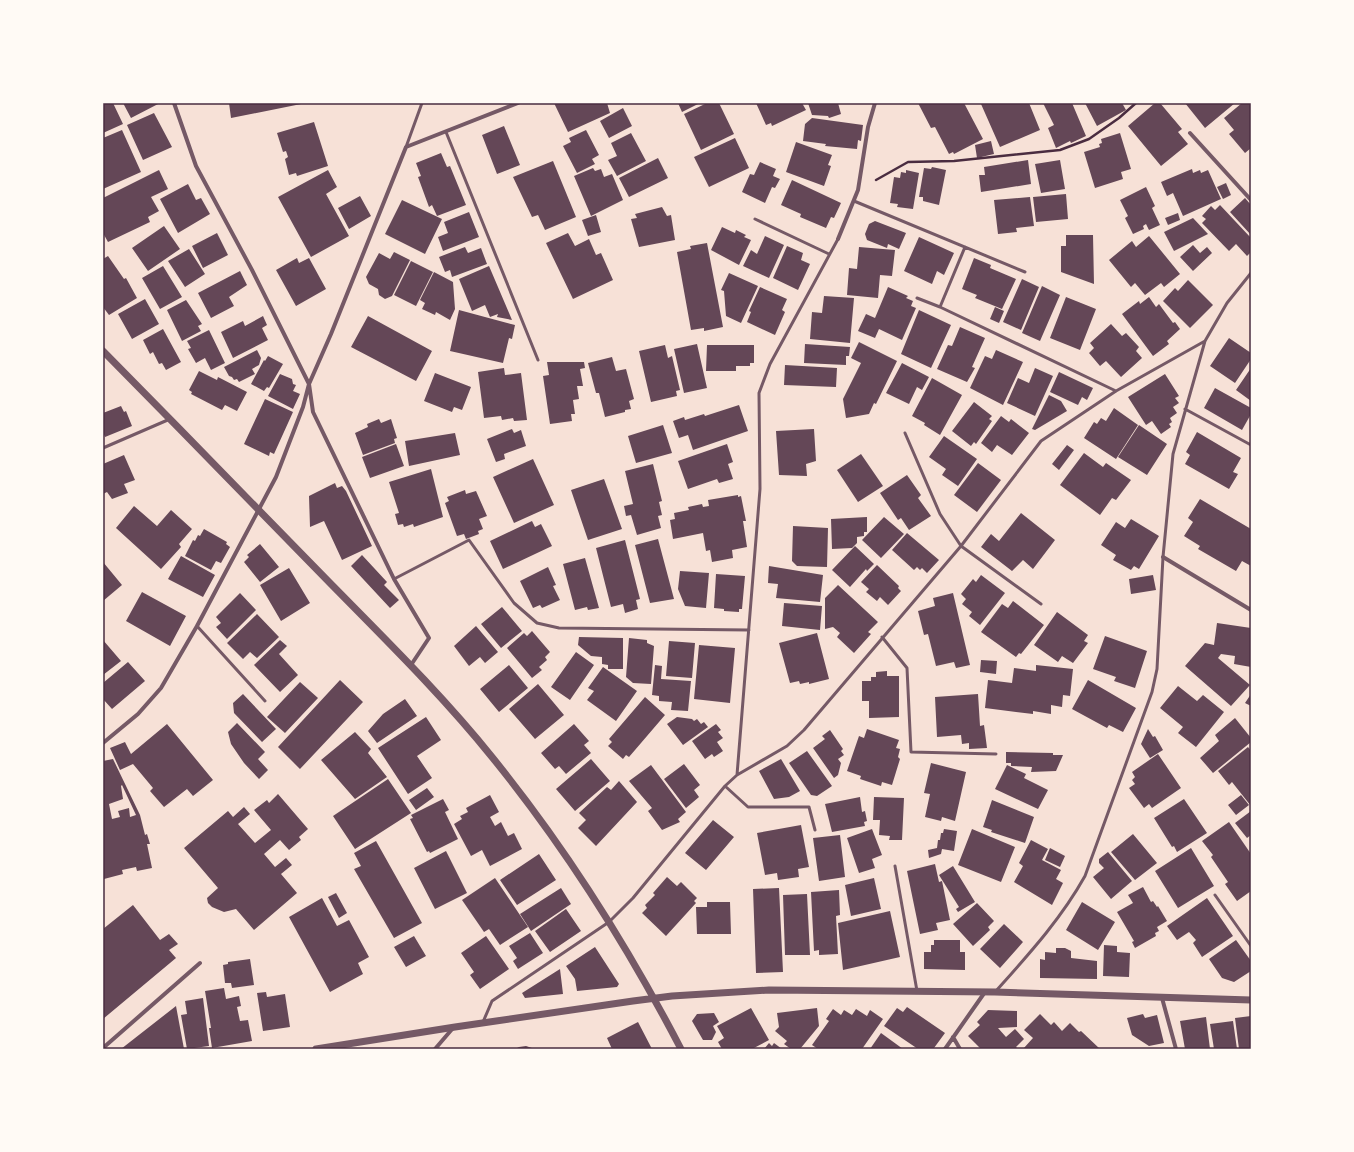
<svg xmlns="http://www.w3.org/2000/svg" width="1354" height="1152" font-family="Inter,sans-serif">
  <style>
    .building { fill: #644757; fill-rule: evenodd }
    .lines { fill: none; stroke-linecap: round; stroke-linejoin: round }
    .path { stroke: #4a2c40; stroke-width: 2.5 }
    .service { stroke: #755966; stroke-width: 3 }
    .minor { stroke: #755966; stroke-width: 4 }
    .tertiary { stroke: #755966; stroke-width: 7 }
    .neatline { fill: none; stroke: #4a2c40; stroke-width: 1.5 }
  </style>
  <rect width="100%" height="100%" fill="#f7e1d7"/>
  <path class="building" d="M103 103H113L123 124 103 133Z
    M123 103H160L131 118Z
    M229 103H301V104L231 118Z
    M554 103H607L610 113 568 132Z
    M678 103H700L682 112Z
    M707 103H719L734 134 701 150 684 114Z
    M756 103H802L806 110 772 126 771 123 766 125Z
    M808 103H838L841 114 829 118 828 116 812 115Z
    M918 103H964L983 139 954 154 953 152 949 154 935 127 931 128Z
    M984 103H1029L1040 130 1000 147 981 104Z
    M1043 103H1072L1086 136 1071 143 1070 141 1056 148 1048 128 1054 125Z
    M1085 103H1122L1126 110 1097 126Z
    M1155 103H1160L1182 129 1178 132 1188 144 1161 166 1128 126Z
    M1185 103H1235L1205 128Z
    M1242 103H1251V148L1245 153 1229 134 1234 130 1224 118Z
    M623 108 632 126 609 138 600 121Z
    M154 113 172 147 143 160 127 125Z
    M812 118 863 125 861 141 858 140 857 149 825 146 826 144 803 141 805 124Z
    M314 122 328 166 297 176 296 173 289 175 285 159 288 157 286 151 283 152 277 133Z
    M504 126 520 165 497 174 482 135Z
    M122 130 141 172 103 189V138Z
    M586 130 599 155 592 159 595 164 577 173 563 146 571 142 569 138Z
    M631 133 646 161 617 176 608 160 617 156 611 143Z
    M1120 133 1131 169 1121 172 1123 179 1095 188 1084 152 1100 147 1099 144 1102 143 1101 139Z
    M735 138 749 168 709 187 694 157Z
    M991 141 994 154 977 158 975 145Z
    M796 142 832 155 828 165 831 166 824 186 786 172Z
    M441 153 447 167 450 166 466 205 437 216 432 205 429 207 418 177 421 176 416 163Z
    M658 158 668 178 629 197 619 178Z
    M1028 160 1031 184 981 192 979 175H985L984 167Z
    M1060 160 1065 189 1041 193 1035 164Z
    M553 161 576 217 545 230 538 215 532 217 513 177Z
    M760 162 776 169 773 176 780 179 775 188 772 187 765 203 742 192 750 174 754 175Z
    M932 167 946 170 939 205 923 201V197H919L924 168 931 169Z
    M593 168 595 171 601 169 604 177 612 174 623 200 591 216 574 176Z
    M1192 169 1193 173 1200 170 1201 173 1208 170 1221 199 1183 216 1173 193 1167 196 1161 182Z
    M159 170 168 189 151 197 159 211 148 217 150 222 108 242 103 233V198Z
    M328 170 337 187 326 194 349 236 311 257 278 197Z
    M906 170 919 173 913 209 897 207 898 204 890 203 894 177 900 178 901 172 906 173Z
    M792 180 841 203 834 218 831 217 826 228 800 217 801 214 781 205Z
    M1226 183 1231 195 1223 199 1217 187Z
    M188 184 196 200 201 198 210 214 178 233 160 199Z
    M1146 187 1155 206 1152 208 1160 225 1149 230 1146 224 1143 226 1144 229 1133 234 1125 218 1128 216 1120 200Z
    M1066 194 1068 219 1036 222 1033 197Z
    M360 196 371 216 349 229 338 208Z
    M1030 197 1034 226 1016 228 1017 232 998 234 994 200Z
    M1245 198 1251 205V235L1230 212Z
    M402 200 442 219 425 254 385 234Z
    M1220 205 1251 238V252L1247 256 1236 244 1229 251 1202 223 1206 219 1202 216 1211 206 1215 210Z
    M662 207 667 216 671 215 675 240 639 247 631 219 637 218 635 214Z
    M469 212 479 237 443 251 438 237 448 233 444 222Z
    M1178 213 1180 220 1168 225 1165 218Z
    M596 215 601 232 588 236 582 220Z
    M1193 218 1208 234 1174 251 1164 232Z
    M875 221 906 233 899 249 888 244 887 248 867 240 865 234 869 224Z
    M164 226 180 249 148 271 132 248Z
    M722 227 735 233 736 230 746 235 744 237 751 240 739 265 711 250Z
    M217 233 228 255 203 268 192 246Z
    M568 233 575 246 589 239 596 255 601 253 613 280 573 299 546 243Z
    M1066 235H1093L1094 284 1061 272V246H1066Z
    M765 236 784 245 769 278 743 266 751 250 757 254Z
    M1149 236 1180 274 1164 287 1161 283 1145 295 1135 283 1131 287 1109 260 1132 241 1136 247Z
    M919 237 954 253 944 275 937 271 932 284 904 271Z
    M707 243 723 327 704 331V328L691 330 677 252 691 249 690 246Z
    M1193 245 1200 253 1207 247 1212 253 1193 271 1180 257Z
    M787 246 803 253 801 260 810 264 798 290 773 278Z
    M465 247 468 253 481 248 487 264 452 277 450 270 445 272 439 257Z
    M859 247 895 250 892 276 880 275 878 298 847 295 849 268 857 269Z
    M189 249 205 274 185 287 168 261Z
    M394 252 410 260 392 296 385 299 379 295 378 289 369 284 366 277 379 253 390 259Z
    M108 256 124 279 126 278 137 298 109 315 103 307V259Z
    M297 258 299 263 309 258 326 289 296 306 276 270Z
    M974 258 991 265 990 268 1016 279 1002 309 975 298 977 295 962 289Z
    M411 261 433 272 416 306 394 295Z
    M163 266 182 297 160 309 142 278Z
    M489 266 512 320 497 317 498 314 490 317 485 305 472 311 459 279Z
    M240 271 247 285 229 297 234 306 211 318 198 293Z
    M434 272 453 282 455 309 450 320 436 312 435 315 422 309 425 303 420 300Z
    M729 273 758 286 741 323 726 316 724 291 721 290Z
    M1022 279 1039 287 1021 330 1003 322Z
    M1188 280 1213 305 1190 328 1163 301 1175 288 1178 291Z
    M1042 286 1060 295 1040 341 1022 333Z
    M760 287 787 299 782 310 785 312 775 335 747 322 751 312 749 311Z
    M888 287 908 296 906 298 913 301 911 306 916 308 902 340 879 329 875 338 858 331 866 314 875 318Z
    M824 296 854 298 850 343 810 339 812 312 822 313Z
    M1066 297 1096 309 1080 350 1050 338Z
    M1149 297 1156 307 1159 304 1173 323 1175 322 1180 329 1167 341 1169 344 1153 356 1122 314 1139 301 1140 304Z
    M145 299 159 324 132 339 118 314Z
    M186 300 202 324 198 326 201 331 182 341 167 310Z
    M995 307 1004 311 999 323 990 319Z
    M459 310 515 325 512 339 509 338 503 363 450 351Z
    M919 310 951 325 931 368 901 354Z
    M263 316 267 325 262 328 268 340 233 358 221 332 243 321 245 326Z
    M368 316 432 351 416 381 351 347Z
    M1111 324 1122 336 1126 333 1139 347 1136 351 1142 358 1121 377 1106 361 1100 366 1089 353 1094 348 1090 343Z
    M960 327 985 338 972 367 975 368 967 382 937 369 948 345 952 346Z
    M163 329 181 362 166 370 162 363 159 364 153 352 150 354 143 340Z
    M209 330 225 363 211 370 205 358 196 363 188 349 191 348 187 341Z
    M1229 338 1251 353V359L1235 383 1210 366Z
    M859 342 897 361 876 404 874 403 869 414 846 418 843 399 861 363 851 358Z
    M697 344 707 388 684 393 674 349Z
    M805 344 850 347 849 356H846V365L804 363Z
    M665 345 668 358 672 356 680 390 676 391 677 396 651 402 639 351Z
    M707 345H754V363H750V366H736V371H706Z
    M257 350 261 358 259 365 252 369 255 374 239 382 237 379 234 380 232 377 229 376 224 367Z
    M996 350 1023 362 1003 405 970 388 985 356 992 359Z
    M268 356 283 364 269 388 267 387 264 391 251 384 264 360 265 361Z
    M612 357 616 371 626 369 634 399 629 401 631 409 625 410V412L605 417 599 393H596L588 363Z
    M547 362H584L585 368 580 369 583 386H577L579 399 573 400 575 414H571L572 421 550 424 543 376 549 375Z
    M902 363 929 377 922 390 917 387 909 404 886 393Z
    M785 365 837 368 836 387 784 385Z
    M504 368 505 375 521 373 527 420 514 421 513 418 502 420 501 416 484 418 478 372Z
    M1035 368 1053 376 1035 416 1007 403 1018 378 1029 383Z
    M1251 368V401L1236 390Z
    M199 371 217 380 218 377 247 392 237 411 225 405 222 410 191 394 192 392 189 390Z
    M1059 372 1093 388 1087 400 1082 397 1078 405 1050 392Z
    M435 373 471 387 462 410 454 407 452 412 424 401Z
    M280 374 292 379 293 384 296 385 293 391 300 394 293 409 268 396Z
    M1165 374 1179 396 1175 398 1179 403 1173 407 1177 413 1170 418 1172 422 1169 424 1171 427 1161 434 1152 421 1146 425 1128 397Z
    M932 378 962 395 940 435 924 425 925 423 912 416Z
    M1215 388 1251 408V414L1242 430 1204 408Z
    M1049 395 1061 401 1067 411 1035 430 1032 429Z
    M265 399 293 412 274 454 270 452 269 456 244 444Z
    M974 402 992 416 989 419 992 421 976 444 974 442 971 446 952 431Z
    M739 405 748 431 693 450 688 435 679 438 673 421 684 417 685 420 704 414 705 416Z
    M121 406 124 412 126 411 132 426 105 437 103 432V413Z
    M1114 408 1138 425 1116 459 1084 438 1094 422 1097 424 1101 418 1106 421Z
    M1001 416 1009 422 1011 419 1029 433 1012 455 997 445 992 452 981 443Z
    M379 419 381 423 391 419 397 438 394 439 395 443 363 455 355 433 368 427 367 424Z
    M663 425 672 453 636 463 628 436Z
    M1139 425 1167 444 1147 475 1118 457Z
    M512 429 514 433 521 430 526 446 504 454 505 459 496 462 487 439Z
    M814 429 816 461 806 464 807 476 779 475 776 431Z
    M1197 432 1241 458 1233 472 1238 474 1229 489 1185 464 1190 455 1186 452Z
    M455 433 460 455 409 466 405 441Z
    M944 436 977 459 958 486 942 475 946 469 929 457Z
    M396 444 404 466 370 478 362 457Z
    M727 444 733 462 728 464 733 479 719 483 717 479 688 489 678 461Z
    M1067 445 1074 450 1059 470 1052 464Z
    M1084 453 1103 467 1106 463 1131 480 1116 500 1112 498 1100 515 1060 485Z
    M861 454 883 486 858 502 837 470Z
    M124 455 135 480 124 484 128 493 112 499 107 492 103 494V464Z
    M533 459 554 505 514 523 493 477Z
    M978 463 1001 480 977 512 954 495Z
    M653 464 662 501 659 502 662 515 658 516 661 528 637 535 631 515 626 516 624 506 633 504 625 471Z
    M431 469 443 517 414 527 413 524 404 527 403 524 398 525 395 514 399 513 389 482Z
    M907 475 921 495 918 498 931 516 909 530 901 518 898 520 880 493Z
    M604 479 622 529 588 540 571 490Z
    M335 483 337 488 342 486 346 491 372 546 342 560 324 521 310 527 309 496Z
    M465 490 466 494 476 491 487 516 479 519 483 529 478 531 479 534 466 539 464 534 457 536 445 503 449 501 447 497Z
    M738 495V497L741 496 746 521H743L747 547 732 550 733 558 712 562 710 550 706 551 703 533 673 539 670 520 675 519 674 513 689 510 688 507 702 504 703 507 709 506 708 500Z
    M1200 499 1251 529V566L1242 561 1236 571 1198 549 1200 546 1184 536 1193 522 1188 518Z
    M134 506 157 526 171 510 192 529 179 544 181 547 161 569 116 528Z
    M1021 513 1055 540 1033 569 1023 560 1012 571 981 547 991 534 999 541Z
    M867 517V532H864V536L857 537V543L852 548 832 549 831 519Z
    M884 517 904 534 881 558 862 540Z
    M1131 519 1159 536 1139 569 1134 566 1131 570 1113 560 1116 555 1101 545 1116 522 1125 528Z
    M532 521 535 527 541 524 552 546 503 569 490 541Z
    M793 526 828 528 827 567 797 566 792 561Z
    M204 529 227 542 226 544 230 547 221 563 216 561 211 570 185 556 193 540 195 541 198 535 200 536Z
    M907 533 939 560 927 573 922 568 920 570 917 567 914 570 892 550Z
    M658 539 674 599 650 603 635 545Z
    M625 540 640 599 636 600 638 609 625 613 623 604 611 607 596 548Z
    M260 544 279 567 260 582 244 562 249 557 247 555Z
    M855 546 874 564 867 571 866 569 850 587 832 570Z
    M362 555 387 582 384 585 399 600 390 608 351 566Z
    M181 556 215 575 203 597 168 579Z
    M585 558 599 608 588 610 587 607 575 610 563 564Z
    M103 562 122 585 103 601Z
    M877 565 899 586 898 588 901 591 888 605 880 597 877 601 866 592 869 589 861 582Z
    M769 566 823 575 820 602 776 598 778 584 768 583Z
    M548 567 556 585 553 586 560 600 542 608 540 605 533 608 520 581Z
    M289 568 310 603 281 621 260 585Z
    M680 571 709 573 706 608 685 606 678 589Z
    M716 574 745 576 742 609H739V612L724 611V609L714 608Z
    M981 575 1005 593 980 625 969 616 972 612 962 604 966 599 961 594 973 579 976 582Z
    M1153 575 1156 590 1131 594 1129 579Z
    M838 585 878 622 868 632 871 634 854 653 837 637 840 633 833 627 825 629V598Z
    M142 592 186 616 170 646 126 621Z
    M240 593 256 610 227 639 216 627 221 623 216 617Z
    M953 593 970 665 956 668 954 662 936 666 928 634 924 635 918 611 935 606 933 598Z
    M1013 601 1044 625 1021 654 1019 653 1016 657 981 632 1002 604 1008 608Z
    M784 603 822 606 820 630 782 626Z
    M502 607 522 631 501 648 481 624Z
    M1057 612 1088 635 1084 641 1088 643 1073 663 1062 656 1058 662 1034 645Z
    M257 614 279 637 257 658 250 652 243 659 227 643Z
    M1217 623 1251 628V667L1234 664 1235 656 1221 654 1218 658 1250 685 1231 706 1185 666 1205 643 1214 645Z
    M476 626 498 652 485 663 480 657 469 666 454 646Z
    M532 631 550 652 545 657 547 660 539 667 542 670 532 678 507 648 524 633 527 636Z
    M817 633 829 679 809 684V682L800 684 799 681 790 683 779 643Z
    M1105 636 1147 651 1135 688 1114 681 1116 677 1093 669Z
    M579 637 623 638V669H608V665L602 664V657L591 656 578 645Z
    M629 638 647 640V643L654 646 651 684 633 683 626 677Z
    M103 640 121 661 103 675Z
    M280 640 287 646 279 654 298 675 280 692 254 665Z
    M669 641 695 643 692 678 666 676Z
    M699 645 735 648 730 703 694 699Z
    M576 652 594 665 570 700 551 687Z
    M981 660 997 661 996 674 980 672Z
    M128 662 145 681 112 709 103 699V683Z
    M509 665 528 688 499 712 480 689Z
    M655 665 662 666 661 679 691 681 688 711 671 710 672 702 659 701V696L652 695Z
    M1036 665 1073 669 1070 696 1063 695 1062 707 1051 705V714L1033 711V714L985 708 988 680 1012 683 1014 668 1036 671Z
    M603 667 637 691 616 721 587 700 594 691 588 688Z
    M887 671V676H899V717L869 718V701H862V681H871V677H876V672Z
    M340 680 363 702 300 769 278 747Z
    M1088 680 1136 708 1123 732 1109 725 1107 728 1072 709Z
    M300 682 318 698 285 733 267 717Z
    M538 684 564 715 535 739 509 709Z
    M1178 686 1197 701 1203 695 1224 712 1196 747 1178 733 1183 727 1160 708Z
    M243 694 276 729 262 742 234 713 233 703Z
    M978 694 980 726 984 725 987 748 969 749V743L962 744 961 735 937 737 935 697Z
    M1251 694V706L1245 703Z
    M645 697 665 715 629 757 626 755 623 759 608 746 612 742 609 739Z
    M405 699 417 716 377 743 368 731 383 714Z
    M426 717 441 740 417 756 432 778 408 794 378 748Z
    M677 717 692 719 694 721 697 719 701 724 704 722 708 727 683 745 667 724Z
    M1235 718 1251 738V742L1213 773 1200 758 1219 741 1215 735Z
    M237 723 265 752 258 759 268 770 259 779 244 763 231 744 228 732Z
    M167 724 213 780 193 796 187 789 164 807 150 791 153 788 133 764 120 770 110 748 125 742 131 754Z
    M574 724 589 741 584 745 591 753 566 774 559 766 555 769 541 753Z
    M716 724 721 730 718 732 723 738 717 742 723 751 714 757 712 754 705 759 692 741Z
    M867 729 899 740 896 748 900 749 898 757 900 759 892 785 882 782 881 786 860 779 861 776 847 771 859 736 864 738Z
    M1148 729 1153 737 1155 736 1163 750 1150 758 1141 744Z
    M830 730 843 749 841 751 844 755 838 759 841 763 838 775 834 778 813 748 825 739 822 736Z
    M355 732 371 749 368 753 387 777 355 799 321 760Z
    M1248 747 1251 751V806L1232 782 1229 785 1218 771Z
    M807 751 832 786 817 796 811 795 789 763Z
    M1006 752 1053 753V755H1063L1056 771 1031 772 1032 767 1011 766V763H1006Z
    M1158 754 1181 788 1152 808 1149 804 1144 808 1129 788 1135 784 1132 780 1135 777 1132 772Z
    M113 759 140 815 145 835 147 834 150 844H147L152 868 137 871 136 867 122 870 123 874 104 879 103 761ZM122 785 136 815 130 817 129 808 118 811 120 817 112 819 109 804 123 799 121 786Z
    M591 759 610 781 575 811 556 789Z
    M781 759 800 791 789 797 774 799 759 771Z
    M931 763 966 772 955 821 942 817 941 821 925 817 930 794 924 793Z
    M684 764 700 785 694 790 699 797 686 808 664 779Z
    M651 765 686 812 678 819 680 822 662 830 648 811 652 808 629 781Z
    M1007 765 1026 774 1024 778 1048 790 1038 809 995 789Z
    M388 779 411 813 355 849 333 816Z
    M619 781 637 802 596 846 578 828 586 820 579 813 607 787 611 790Z
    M427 788 434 797 416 810 409 800Z
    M278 794 308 829 299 837 301 840 289 850 280 840 264 854 275 867 286 858 292 865 281 874 297 893 254 930 236 909 224 912 212 907 208 903 207 898 218 888 184 848 228 811 233 817 244 807 250 814 238 824 255 843 271 830 254 810 267 800 269 803Z
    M490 795 499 812 490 817 495 826 501 822 508 836 514 833 522 849 490 866 482 850 471 856 454 824 462 819 460 816 468 812 466 808Z
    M1241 795 1249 805 1236 815 1228 805Z
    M860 797 862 812 865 811 867 821 864 822 865 826 832 832 825 804Z
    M874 797 904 798 902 840H889L890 836 879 835 880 820H873Z
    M443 799 449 810 445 812 458 839 430 853 429 851 427 852 410 819 413 818 411 815Z
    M1184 799 1207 833 1177 852 1174 846 1172 847 1154 818Z
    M992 800 1034 817 1025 843 991 832 992 830 983 827Z
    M1251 811V835L1247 838 1235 823Z
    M713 820 734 837 706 870 685 853Z
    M1229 822 1251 854V891L1237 901 1225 884 1228 882 1211 857 1213 855 1202 841Z
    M801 825 809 867 798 869 799 877 778 880 777 873 765 875 757 833Z
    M872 829 882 855 872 859 875 868 859 873 847 838Z
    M944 829 957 831 954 851 942 849 941 854 929 858 928 850 937 848 938 840H940L941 833H943Z
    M972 829 1015 847 1001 882 958 865Z
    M1133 834 1157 863 1135 880 1111 852Z
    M840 835 845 877 819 881 813 838Z
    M1031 840 1048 849 1042 860 1061 870 1056 879 1063 883 1052 905 1014 882 1023 866 1019 863Z
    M376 841 422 923 394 938 354 869 361 866 354 853Z
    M1050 848 1065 856 1060 867 1045 860Z
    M1191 848 1214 886 1178 908 1155 871Z
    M446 851 467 893 435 909 414 868Z
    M1108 852 1132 881 1111 899 1093 877 1104 868 1099 863V859Z
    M539 854 556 880 517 905 500 880Z
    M935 864 939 882 942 881 950 920 936 923 938 930 920 934 907 871Z
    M953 866 975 902 958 912 956 909 959 907 939 875Z
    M667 877 677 886 681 882 697 898 694 901 696 903 666 936 642 913 647 908 645 905 655 895 653 893Z
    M495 878 528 927 500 945 489 929 484 932 462 900Z
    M874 878 881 909 851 916 845 885Z
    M1143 887 1151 902 1153 901 1157 907 1158 906 1167 921 1157 927 1159 931 1155 933 1156 936 1135 948 1132 942 1134 941 1117 912 1133 903 1128 895Z
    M561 888 571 904 531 931 520 914Z
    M779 888 783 972 756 973 753 889Z
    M839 890 840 915 836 916 838 954 819 955V950L814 951 811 892Z
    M336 893 347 913 339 918 328 897Z
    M807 894 810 955H785L783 895Z
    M322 898 337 926 349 920 369 957 358 963 363 974 330 992 289 917Z
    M1207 898 1233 936 1202 957 1193 943 1196 940 1189 932 1177 940 1167 926Z
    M707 902H730L731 934H697L696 907H707Z
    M1082 902 1115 922 1098 950 1066 930Z
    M977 903 994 921 988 927 990 930 973 946 953 924Z
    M133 905 160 940 169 934 178 944 169 950 176 958 103 1019V929Z
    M566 909 581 931 550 952 535 931Z
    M890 911 900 957 843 970 838 923Z
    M1004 924 1023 942 1000 968 980 949Z
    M530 933 543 953 518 969 513 961 517 958 509 946Z
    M414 936 426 956 406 967 394 947Z
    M486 936 509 969 480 989 470 975 474 972 461 953Z
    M934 940H960V952H965V970L924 969V952H931V945H934Z
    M1236 940 1251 961V971L1234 982 1222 978 1209 959Z
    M1104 945 1117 946V952L1130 953 1129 977 1103 976Z
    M595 947 619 984 617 987 577 991 575 979 566 966Z
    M1056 948H1065L1071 951V958L1097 961V979L1040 978V959L1045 960V952L1056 953Z
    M250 959 254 985 232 988 231 983H225L223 965 228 964V962Z
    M560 969 563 994 525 998 522 993Z
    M224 988 226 999 239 996 241 1006 237 1007 240 1021 248 1020 252 1041 212 1048 209 1028H211L205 991Z
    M266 992 267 997 285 994 290 1027 263 1031 257 993Z
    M203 998 209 1046 187 1049 181 1015 187 1014 185 1001Z
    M176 1006 184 1049H121Z
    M907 1007 945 1033 934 1048 935 1049H918L884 1026 897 1008 903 1012Z
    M751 1008 769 1040 752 1049H722L718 1042 724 1038 717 1026Z
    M817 1008 819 1026 800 1049H791L784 1044 787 1041 775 1031 779 1027 777 1013Z
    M833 1009 841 1015 844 1010 852 1015 856 1009 867 1016 870 1010 883 1019 862 1049H818L812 1045 829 1021 826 1019Z
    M988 1010 1017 1011V1027L998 1028 1006 1037 1015 1029 1024 1039 1016 1047 1018 1049H981L968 1036 980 1025 977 1022Z
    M714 1013 719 1022 713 1026 716 1032 712 1040H703L692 1021 697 1014Z
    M1040 1014 1051 1025 1054 1022 1062 1031 1070 1023 1079 1032 1081 1031 1100 1049H1023L1033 1038 1024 1030Z
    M1143 1014 1145 1018 1157 1015 1164 1043 1149 1046 1132 1035 1127 1018Z
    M1251 1016V1049H1239L1235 1018Z
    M1206 1017 1210 1049H1185L1180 1021Z
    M1233 1021 1237 1049H1214L1210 1024Z
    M638 1022 652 1049H612L607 1038Z
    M881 1033 903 1049H870Z
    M769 1043 772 1046 774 1043 782 1049H764Z
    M526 1046 535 1049H515L519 1047Z"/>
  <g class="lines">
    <path class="path" d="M876 180 908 162 954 161 1060 150 1089 139 1119 118 1136 103"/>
    <path class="service" d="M446 132 538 360
      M406 147 422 103
      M854 201 1025 272
      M755 219 829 254
      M965 247 940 307 1116 391
      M917 298 940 307
      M1185 409 1251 445
      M905 433 940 514 961 546 1041 604
      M103 448 170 419
      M394 579 469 540 514 603 537 623 559 628 749 630
      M197 626 265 701
      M882 637 907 668 911 752 996 754
      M737 775 760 489 759 393 770 364 838 239
      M725 786 748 807H809L815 830
      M895 866 917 991
      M1215 895 1251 946
      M996 991C1029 954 1061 919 1085 876L1152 692 1157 669 1163 557 1173 454 1205 341 1227 303 1251 273
      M483 1022 492 1001 609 922 633 898 725 786 737 775 787 746 804 730 961 546 1041 441 1116 391 1205 341"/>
    <path class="minor" d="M174 103 196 166 252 270 309 384 313 412 394 579 429 638 411 665
      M1190 133 1251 200
      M838 239 858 190 868 127 875 103
      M1163 557 1251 610
      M103 743 138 714 161 688 197 626 276 477 303 407 309 384 331 334 406 147 518 103
      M1162 998 1176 1049
      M953 1037 960 1049
      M103 1048 200 963
      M435 1049 453 1028
      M945 1049 985 992"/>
    <path class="tertiary" d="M103 351C179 428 255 506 330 583 386 640 443 696 492 757 565 847 628 947 681 1049
      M316 1049 455 1027 633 1001 672 996 769 990 995 992 1251 1000"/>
  </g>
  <rect width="1354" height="1152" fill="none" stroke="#fffaf5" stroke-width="208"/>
  <rect x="104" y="104" width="1146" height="944" class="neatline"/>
</svg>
